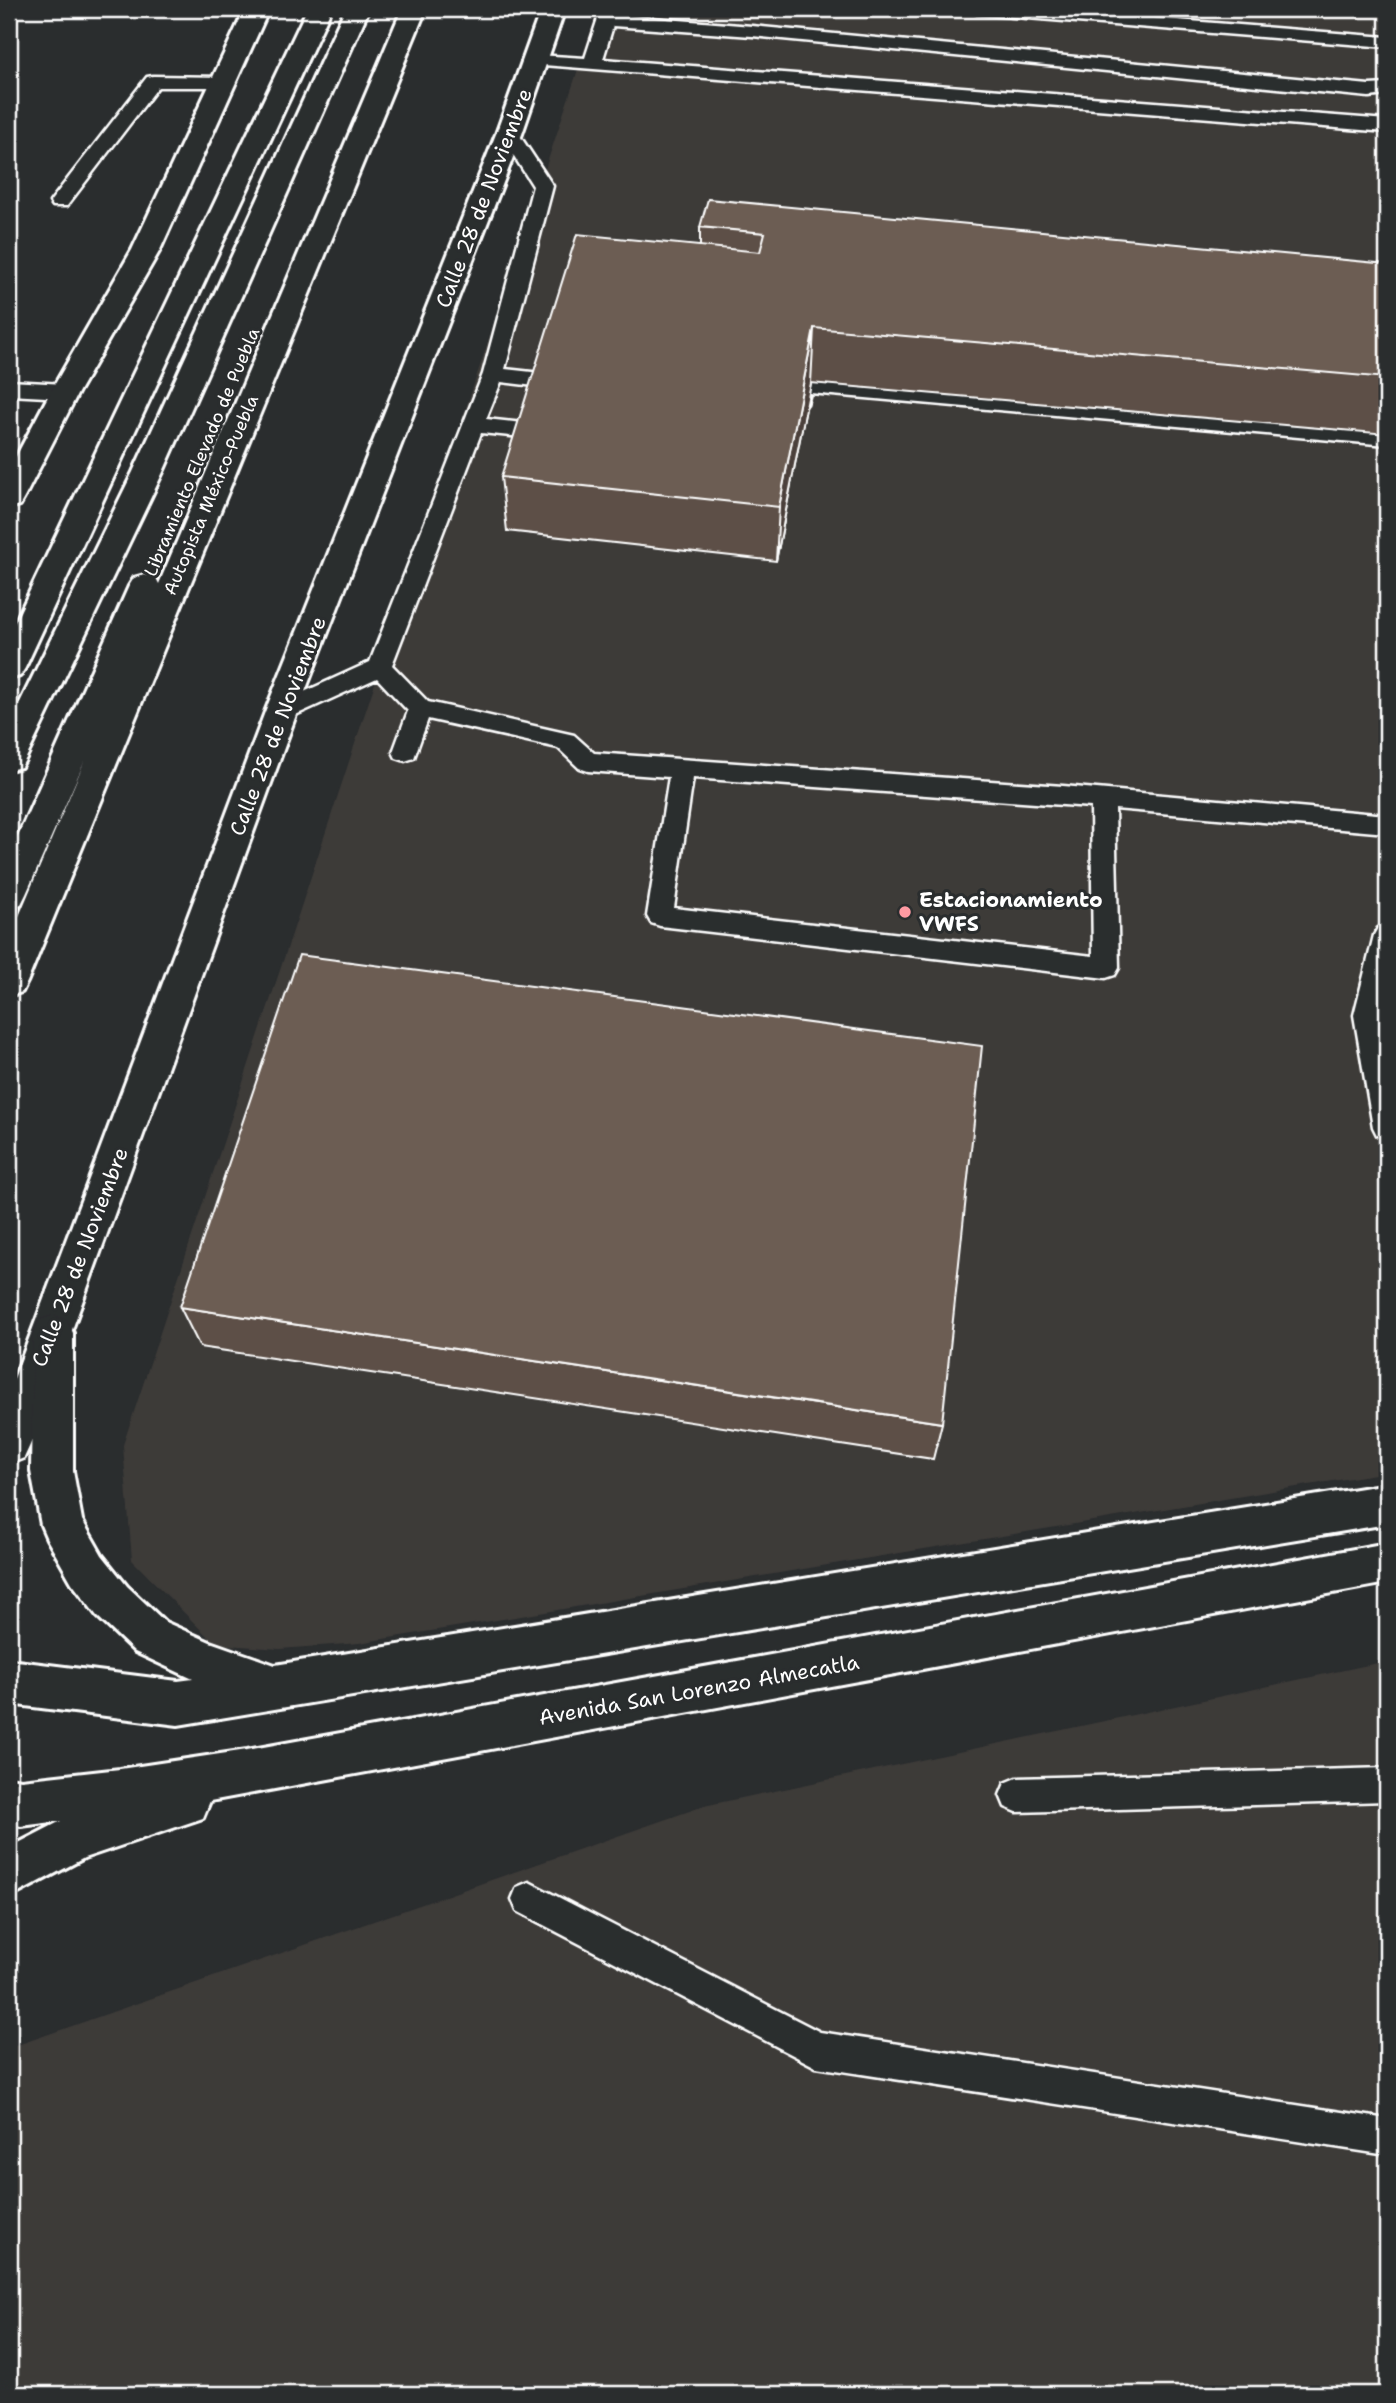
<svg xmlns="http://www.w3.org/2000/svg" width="1396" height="2403" font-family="'Shantell Sans',sans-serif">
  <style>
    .built { fill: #3e3b39 }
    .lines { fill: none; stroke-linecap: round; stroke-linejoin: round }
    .service-casing { stroke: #fff; stroke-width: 5 }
    .tertiary-casing { stroke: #fff; stroke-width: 6 }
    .secondary-casing { stroke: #fff; stroke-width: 6 }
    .motorway-casing { stroke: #fff; stroke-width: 6 }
    .service { fill: #2a2d2e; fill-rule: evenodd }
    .tertiary { fill: #2a2d2e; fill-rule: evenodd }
    .secondary { fill: #2a2d2e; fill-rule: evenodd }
    .motorway { fill: #2a2d2e; fill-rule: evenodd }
    .wall { fill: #5d5047; stroke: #fff; stroke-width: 2 }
    .shaded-wall { fill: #4c413a; stroke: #fff; stroke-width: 2 }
    .building { fill: #6c5d53; stroke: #fff; stroke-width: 2 }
    .poi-dot { fill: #ff9aa2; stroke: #2a2d2e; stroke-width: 2.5 }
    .labels { text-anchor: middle; stroke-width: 6; stroke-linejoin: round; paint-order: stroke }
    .far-street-label { font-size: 18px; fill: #fff; stroke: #2a2d2e }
    .street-label { font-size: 21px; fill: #fff; stroke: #2a2d2e }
    .poi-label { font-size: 21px; font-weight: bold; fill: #fff; stroke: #2a2d2e; text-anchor: start }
  </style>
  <rect width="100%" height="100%" fill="#2a2d2e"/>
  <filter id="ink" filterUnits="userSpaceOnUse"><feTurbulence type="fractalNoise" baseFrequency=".0143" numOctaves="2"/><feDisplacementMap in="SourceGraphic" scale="14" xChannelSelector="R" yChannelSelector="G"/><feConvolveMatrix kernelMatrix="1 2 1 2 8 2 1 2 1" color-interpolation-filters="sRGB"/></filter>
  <g filter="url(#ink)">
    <path class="built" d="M598 9H1387V1472L359 1643 280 1649 215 1644 132 1560 123 1445Z
      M1387 1661V2394H9V2048L704 1806Z"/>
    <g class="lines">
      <g class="service-casing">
        <path id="service" d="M601 9H619L617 15 752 26 1369 85 1387 84V95L1369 97 752 36 613 26 603 59 1387 120V132L531 64 528 60 531 56 537 55 585 58Z
          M968 9H1040L1387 37V47L977 14Z
          M153 76 222 77 231 82 222 87H158L67 206H53L50 202 53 198 147 77Z
          M509 128 516 130 553 186 505 369 568 376 575 378 578 383 575 388 568 390 501 382 486 419 552 426 560 428 563 433 560 438 552 440 481 433 392 665 428 702 574 735 594 753 1063 786 1387 815V833L1115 809 1119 968 1115 975 1106 978 660 926 651 923 647 916 669 777 588 771 579 768 558 748 428 719 414 758 405 761 396 758 393 752 408 711 377 678 289 718 281 721 273 718 269 712 273 706 370 662 483 374 533 186 500 134ZM693 778 1091 807 1093 956 674 908Z
          M802 379 1387 431V445L810 393 807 404 796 417H782L778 412C785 402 788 391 795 381Z
          M9 381 65 384 72 386 75 391 72 396 65 398 9 395Z
          M1387 925V986L1380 1015 1387 1054V1138L1377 1135 1373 1127 1354 1015 1374 935 1378 928Z
          M1387 1768V1801L1017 1812 1005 1807 1000 1795 1005 1783 1017 1778Z
          M529 1882 820 2032 1387 2119V2155L816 2067 517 1911 512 1899 517 1887Z"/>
      </g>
      <g class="tertiary-casing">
        <path id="tertiary" d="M245 9H269L160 250 79 391 24 498 20 505 9 508V470L51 391 132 250Z
          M541 9H565L522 134 297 712 30 1445 24 1458 9 1464V1392L265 712 496 134Z"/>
      </g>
      <g class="secondary-casing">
        <path id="secondary" d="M53 1315 67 1320 73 1333V1471L82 1520 102 1555 127 1586 165 1622 210 1642 275 1665 1387 1484V1524L178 1725 9 1704V1660L178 1681 193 1679 135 1652 97 1616 72 1583 47 1539 41 1525 31 1471 33 1333 39 1320Z
          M1387 1543V1583L210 1801 203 1818 84 1858 9 1898V1848L61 1821 21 1826 9 1824V1778L21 1780 120 1769 247 1750Z"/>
      </g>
      <g class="motorway-casing">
        <path id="motorway" d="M307 9H331L25 668 20 676 9 679V635Z
          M345 9H369L163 472 26 758 21 767 9 770V725L133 472Z
          M402 9H426L27 982 22 992 9 996V940L85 760 26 894 21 904 9 908V856L129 586 134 578 145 575 156 578 159 584Z"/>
      </g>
      <use href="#service" class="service"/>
      <use href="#tertiary" class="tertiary"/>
      <use href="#secondary" class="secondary"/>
      <use href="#motorway" class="motorway"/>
    </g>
    <path class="wall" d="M700 227 1387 264V434L811 383 776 561 507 531 501 477 700 246Z
      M180 1307 942 1423 933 1459 200 1347Z"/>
    <path class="shaded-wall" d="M814 328 811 383 776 561 779 507Z"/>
    <path class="building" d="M708 199 1387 264V378L814 328 779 507 501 477 577 234 760 252 765 233 700 227Z
      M299 955 982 1046 942 1423 180 1307Z"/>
  </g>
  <circle class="poi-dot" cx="905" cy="912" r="7"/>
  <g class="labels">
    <g class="far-street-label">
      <text transform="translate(202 452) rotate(-67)" y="6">Libramiento Elevado de Puebla</text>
      <text transform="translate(211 495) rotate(-67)" y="6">Autopista México-Puebla</text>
    </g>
    <g class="street-label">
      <text transform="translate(484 198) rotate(-69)" y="7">Calle 28 de Noviembre</text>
      <text transform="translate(278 726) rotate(-69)" y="7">Calle 28 de Noviembre</text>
      <text transform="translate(80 1257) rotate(-69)" y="7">Calle 28 de Noviembre</text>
      <text transform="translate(699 1690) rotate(-10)" y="7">Avenida San Lorenzo Almecatla</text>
    </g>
    <g class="poi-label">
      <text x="919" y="907">Estacionamiento<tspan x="919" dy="24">VWFS</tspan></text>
    </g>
  </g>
  <rect width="1396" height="2403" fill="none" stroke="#2a2d2e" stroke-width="35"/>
  <rect x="18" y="18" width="1361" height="2368" fill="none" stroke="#fff" stroke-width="2.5" filter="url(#ink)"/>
</svg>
